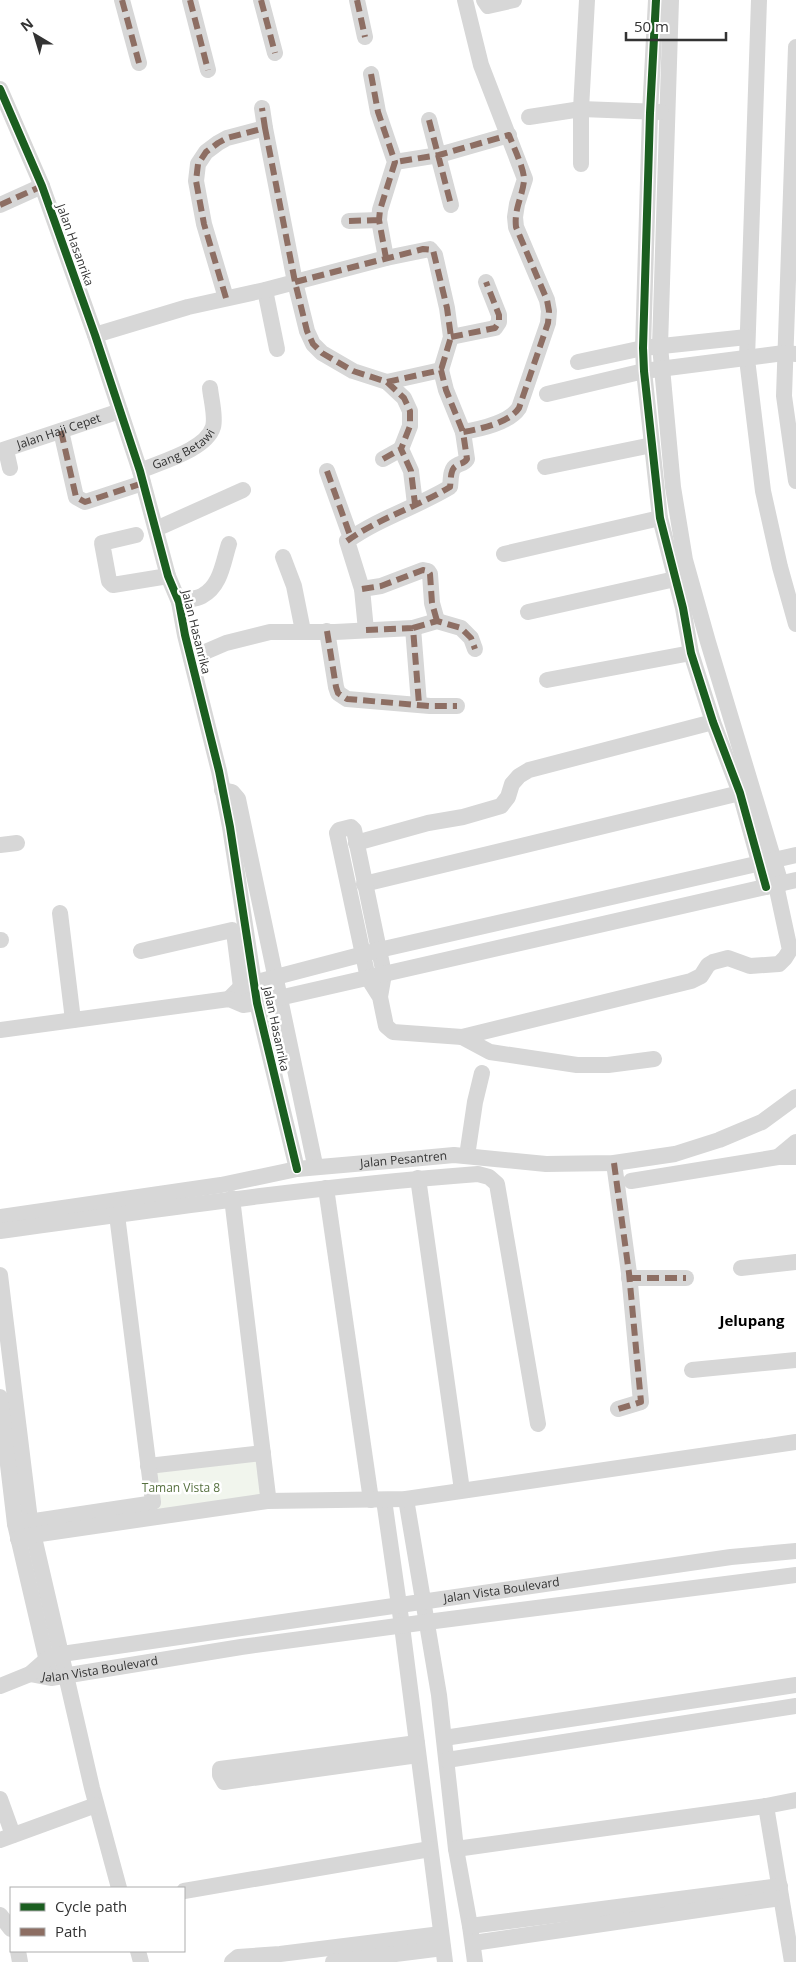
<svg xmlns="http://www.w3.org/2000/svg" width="796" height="1962" font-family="'Open Sans',sans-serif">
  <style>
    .green { fill: #f1f5ed }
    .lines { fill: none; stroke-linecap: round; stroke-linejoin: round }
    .minor { stroke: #d7d7d7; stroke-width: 16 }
    .quiet { stroke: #8d6e63; stroke-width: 6; stroke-dasharray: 12 6; stroke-linecap: butt }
    .cycleway-casing { stroke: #fff; stroke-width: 11 }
    .cycleway { stroke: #1b5e20; stroke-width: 8 }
    .labels { text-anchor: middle; stroke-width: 5; stroke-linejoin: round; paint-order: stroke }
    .street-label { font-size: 12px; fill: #333; stroke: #fff }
    .park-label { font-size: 12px; fill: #56703f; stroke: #fff }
    .quarter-label { font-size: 15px; font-weight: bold; fill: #000; stroke: #fff }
  </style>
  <rect width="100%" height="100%" fill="#fff"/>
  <path class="green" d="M263 1453 267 1501 155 1518 148 1466Z"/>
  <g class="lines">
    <g class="minor">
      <path d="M122 0 139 63"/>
      <path d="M190 0 208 70"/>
      <path d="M261 0 275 53"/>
      <path d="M357 0 365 37"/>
      <path d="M484 0 488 6 514 0"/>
      <path d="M656 0 650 113 643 348 644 371 660 518 683 608 691 653 713 722 740 793 766 887"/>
      <path d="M671 0 660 346 673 487 685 560 708 642 781 884"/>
      <path d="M759 0 747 359 763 491 780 567 796 624"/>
      <path d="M796 47 784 396 796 481"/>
      <path d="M371 74 378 112 395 162 380 210 379 220 386 258"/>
      <path d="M0 89 42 186 95 335 140 471 168 576 179 602 185 635 219 771 230 827 257 1003 297 1169"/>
      <path d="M529 117 581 109 661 112"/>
      <path d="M429 120 451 205"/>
      <path d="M265 128 295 282 307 331 313 344 322 353 353 371 387 382 404 398 410 411V426L401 449 411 471 415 504"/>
      <path d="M395 162 439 155 509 135"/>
      <path d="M581 164V109L587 0"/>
      <path d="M0 205 42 186"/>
      <path d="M349 221 379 220"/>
      <path d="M265 290 277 349"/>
      <path d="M226 298 204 224 196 181 198 164 206 152 218 143 227 138 265 128 262 108"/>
      <path d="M95 335 188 307 265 290 386 258 430 249 435 255 447 308 451 337 441 370"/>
      <path d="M451 337 495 328 499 322V315L486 282"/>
      <path d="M578 362 643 348 747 337"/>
      <path d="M387 382 441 370 446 390 463 432"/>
      <path d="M547 394 644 371 784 353 796 354"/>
      <path d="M61 431 76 497 85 502 143 483"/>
      <path d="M6 450 10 468"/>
      <path id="s1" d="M0 451 120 411"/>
      <path d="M383 459 401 449"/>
      <path d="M545 467 652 445"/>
      <path id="s2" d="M140 471C160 462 206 450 213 427 216 417 211 399 210 388"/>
      <path d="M327 471 351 538"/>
      <path d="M156 529 243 490"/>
      <path d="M136 535 102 543 109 581 113 585 168 576"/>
      <path d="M504 554 660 518"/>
      <path d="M283 557 294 586 303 631"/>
      <path d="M362 589 381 586 423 570 428 571 430 574 432 603 437 621"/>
      <path d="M179 602C186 600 196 599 202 596 221 586 223 562 229 544"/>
      <path d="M528 612 675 579"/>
      <path d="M413 628 437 621 461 628 471 638 475 649"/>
      <path d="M366 630 362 589 347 541C379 518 417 507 450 487 451 481 450 469 456 466 461 462 463 465 467 459L463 432C480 429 509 423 519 408L548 323 549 311 547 300 516 227 515 217 517 204 525 179 481 65 465 0"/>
      <path d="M327 631 336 687 338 693 347 699 430 706H457"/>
      <path d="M191 658 226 643 270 632H335L413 628 419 704"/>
      <path d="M547 680 691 653"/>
      <path d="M222 790 232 792 238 799 314 1160"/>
      <path d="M356 843 428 823 463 817 501 806 508 797 512 784 519 776 529 770 713 722"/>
      <path d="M0 845 17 843"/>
      <path d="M364 884 740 793"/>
      <path d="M60 913 73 1020"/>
      <path d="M0 940H1"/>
      <path d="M141 951 232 930 234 932 242 995"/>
      <path d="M380 997 384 974 354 830 351 827 339 830 337 833 368 978 380 997 386 1026 393 1032 462 1037 691 981 701 976 708 965 713 962 728 958 750 966 779 964 785 958 790 950 776 885"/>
      <path d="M229 999 242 986 379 950 796 855"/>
      <path d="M0 1030 229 999 243 1005 257 1003 796 880"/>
      <path d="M462 1037 490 1052 577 1065H608L654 1059"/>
      <path d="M467 1156 475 1102 482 1073"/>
      <path d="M778 1157 796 1142"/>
      <path d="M614 1163 629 1273 641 1402 618 1409"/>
      <path d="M418 1178 462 1490"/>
      <path d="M631 1181 778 1157H796"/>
      <path d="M326 1188 371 1500"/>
      <path id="s3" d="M0 1217 221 1185 297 1169 400 1160 454 1155 546 1164 614 1163 675 1154 719 1140 762 1122 796 1097"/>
      <path d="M0 1231C159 1209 318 1186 478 1174L489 1177 497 1184 538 1424"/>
      <path d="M741 1268 796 1262"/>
      <path d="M0 1275 30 1520 92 1788 119 1888"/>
      <path d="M629 1278H686"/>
      <path d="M692 1370 796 1360"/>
      <path d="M0 1397 15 1524 49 1670"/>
      <path d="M148 1466 263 1453"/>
      <path d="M406 1499 439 1695 456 1849 470 1926 475 1962"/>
      <path d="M384 1500 402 1626 445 1962"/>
      <path d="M267 1501 406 1499 796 1442"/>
      <path d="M15 1524 148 1504 153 1502 117 1215"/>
      <path d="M18 1539 33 1535 267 1501 268 1496 232 1198"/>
      <path id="s4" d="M30 1674 51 1678 241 1647 427 1622 796 1575"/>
      <path id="s5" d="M0 1686 30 1674 47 1659 62 1654 731 1557 796 1551"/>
      <path d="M444 1738 796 1685"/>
      <path d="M417 1743 220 1769V1775L224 1782 418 1755"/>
      <path d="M447 1760 796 1706"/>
      <path d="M0 1799 13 1835"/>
      <path d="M766 1806 792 1962"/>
      <path d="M0 1840 96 1805"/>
      <path d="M456 1849 766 1806 796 1800"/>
      <path d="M184 1891 430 1849"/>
      <path d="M0 1915 11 1929"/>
      <path d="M470 1926 780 1886"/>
      <path d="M473 1943 781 1898"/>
      <path d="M18 1951 20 1962"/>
      <path d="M138 1951 141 1962"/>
      <path d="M232 1962 238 1957 280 1954 441 1934"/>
      <path d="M333 1962 443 1948"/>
    </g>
    <path class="quiet" d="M122 0 139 63
      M190 0 208 70
      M261 0 275 53
      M357 0 365 37
      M371 74 378 112 395 162 380 210 379 220 386 258
      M429 120 451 205
      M265 128 295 282 307 331 313 344 322 353 353 371 387 382 404 398 410 411V426L401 449 411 471 415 504
      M0 205 42 186
      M349 221 379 220
      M295 282 423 249 433 250 447 308 451 337 441 370
      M226 298 204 224 196 181 198 164 206 152 218 143 227 138 265 128 262 108
      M451 337 495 328 499 322V315L486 282
      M387 382 441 370 446 390 463 432
      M61 431 76 497 85 502 143 483
      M383 459 401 449
      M327 471 351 538
      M347 541C379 518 417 507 450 487 451 481 450 469 456 466 461 462 463 465 467 459L463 432C480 429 509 423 519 408L548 323 549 311 547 300 516 227C514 209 522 198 524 181 525 170 513 146 509 135L439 155 395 162
      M362 589 381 586 423 570 428 571 430 574 432 603 437 621
      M413 628 437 621 461 628 471 638 475 649
      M366 630 413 628 419 704
      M327 631 336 687 338 693 347 699 430 706H457
      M614 1163 629 1273 641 1402 618 1409
      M629 1278H686"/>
    <g class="cycleway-casing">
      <path id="cycleway" d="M656 0 650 113 643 348 644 371 660 518 683 608 691 653 713 722 740 793 766 887
        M0 89 42 186 95 335 140 471 168 576 179 602 185 635 219 771 230 827 257 1003 297 1169"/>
    </g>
    <use href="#cycleway" class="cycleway"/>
  </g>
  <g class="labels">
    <g class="street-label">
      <text transform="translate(75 245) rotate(70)" y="4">Jalan Hasanrika</text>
      <text dy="4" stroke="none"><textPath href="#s1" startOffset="62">Jalan Haji Cepet</textPath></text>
      <text dy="4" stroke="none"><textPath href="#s2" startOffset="49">Gang Betawi</textPath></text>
      <text transform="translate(196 632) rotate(76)" y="4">Jalan Hasanrika</text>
      <text transform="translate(276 1029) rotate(78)" y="4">Jalan Hasanrika</text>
      <text dy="4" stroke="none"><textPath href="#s3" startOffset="408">Jalan Pesantren</textPath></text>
      <text dy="4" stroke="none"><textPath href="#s5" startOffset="515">Jalan Vista Boulevard</textPath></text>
      <text dy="4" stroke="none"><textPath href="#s4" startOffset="71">Jalan Vista Boulevard</textPath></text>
    </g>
    <g class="park-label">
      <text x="181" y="1492">Taman Vista 8</text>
    </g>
    <g class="quarter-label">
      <text x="752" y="1326">Jelupang</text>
    </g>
  </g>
  <rect x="10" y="1887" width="175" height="65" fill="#ffffff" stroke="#adadad"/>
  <rect x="20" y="1903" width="25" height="8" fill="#1b5e20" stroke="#adadad"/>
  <text x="55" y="1912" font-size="15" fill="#333333">Cycle path</text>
  <rect x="20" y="1928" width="25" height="8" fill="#8d6e63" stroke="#adadad"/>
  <text x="55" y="1937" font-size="15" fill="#333333">Path</text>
  <g transform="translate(35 35) rotate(322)" stroke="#ffffff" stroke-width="4" paint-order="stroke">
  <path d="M0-4L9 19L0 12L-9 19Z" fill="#333333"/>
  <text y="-8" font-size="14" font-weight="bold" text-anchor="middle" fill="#333333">N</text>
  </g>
  <path d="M626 32v8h100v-8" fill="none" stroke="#333333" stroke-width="2.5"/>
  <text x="634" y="32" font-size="15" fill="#333333" stroke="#ffffff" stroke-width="4" paint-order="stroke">50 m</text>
</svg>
